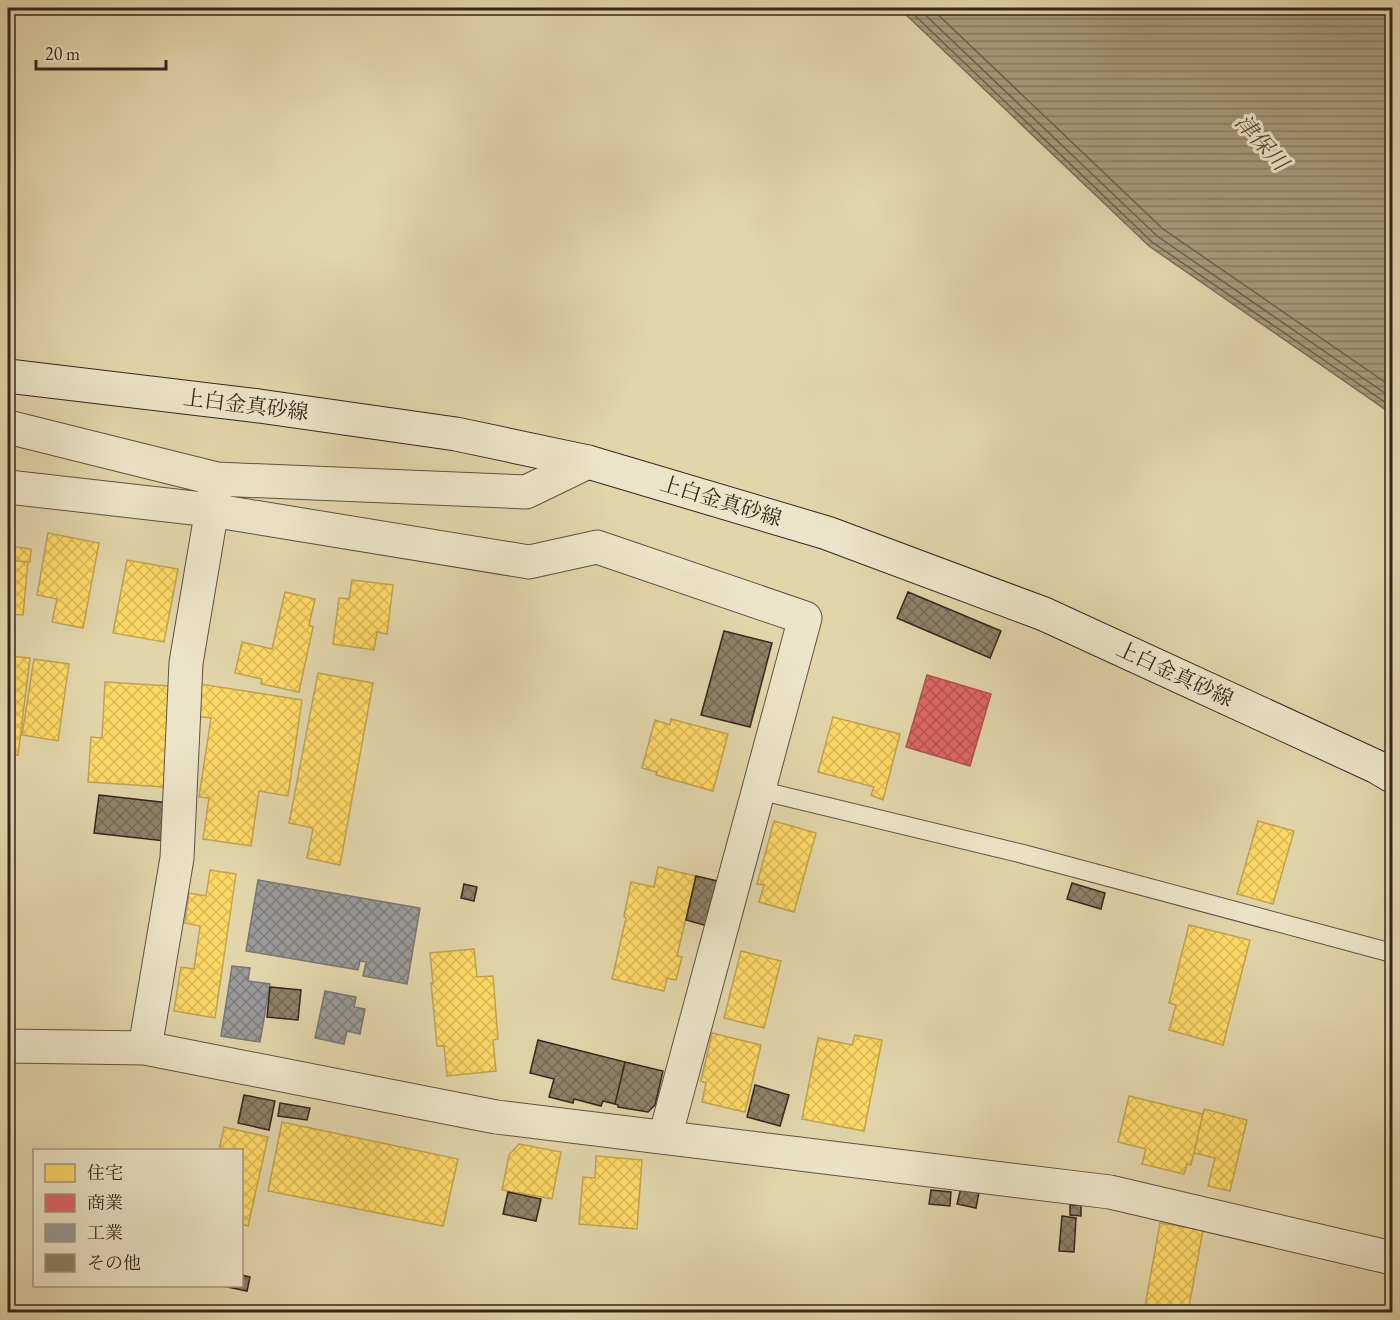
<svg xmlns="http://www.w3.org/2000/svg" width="1400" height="1320" font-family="'EB Garamond','Noto Serif JP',serif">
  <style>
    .water { fill: url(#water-rules); stroke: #796c57; stroke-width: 1.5 }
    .homes { fill: url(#homes-cross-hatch); stroke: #c2a351; stroke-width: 1.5 }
    .shops { fill: url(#shops-cross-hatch); stroke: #ac5351; stroke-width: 1.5 }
    .industry { fill: url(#industry-cross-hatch); stroke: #7b7675; stroke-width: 1.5 }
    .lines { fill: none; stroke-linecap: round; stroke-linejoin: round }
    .shore { stroke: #6e604e; stroke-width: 1.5 }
    .building { fill: url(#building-cross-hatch); stroke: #342621; stroke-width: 1.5 }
    .lane-casing { stroke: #605243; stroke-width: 20 }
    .street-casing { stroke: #605243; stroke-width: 35 }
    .secondary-casing { stroke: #342621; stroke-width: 35 }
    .lane { stroke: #ece4c8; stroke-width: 18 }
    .street { stroke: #ece4c8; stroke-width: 33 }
    .secondary { stroke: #ece4c8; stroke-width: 33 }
    .labels { text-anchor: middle; stroke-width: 6; stroke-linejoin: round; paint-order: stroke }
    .street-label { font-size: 21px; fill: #342621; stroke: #ece4c8 }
    .water-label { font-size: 22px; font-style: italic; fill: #56493c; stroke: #ece4c8 }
  </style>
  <defs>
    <pattern id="water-rules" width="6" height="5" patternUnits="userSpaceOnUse" patternTransform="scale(1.5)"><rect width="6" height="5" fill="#a79a7b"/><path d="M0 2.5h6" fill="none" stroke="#897d64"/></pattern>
    <pattern id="homes-cross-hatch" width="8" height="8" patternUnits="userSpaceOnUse" patternTransform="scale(1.5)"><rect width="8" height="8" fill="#ffd966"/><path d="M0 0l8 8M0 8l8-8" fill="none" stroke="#dbba58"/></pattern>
    <pattern id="shops-cross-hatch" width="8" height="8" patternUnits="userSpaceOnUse" patternTransform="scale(1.5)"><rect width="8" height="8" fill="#e06666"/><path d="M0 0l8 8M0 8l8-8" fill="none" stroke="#b65454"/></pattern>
    <pattern id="industry-cross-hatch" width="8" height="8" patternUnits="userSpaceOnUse" patternTransform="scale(1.5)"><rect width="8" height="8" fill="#999"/><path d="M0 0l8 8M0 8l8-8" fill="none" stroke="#7e7d7c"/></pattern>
    <pattern id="building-cross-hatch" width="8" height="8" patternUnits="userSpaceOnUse" patternTransform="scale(1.5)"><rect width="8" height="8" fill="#8e8168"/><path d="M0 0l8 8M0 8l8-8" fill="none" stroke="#756955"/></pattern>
  </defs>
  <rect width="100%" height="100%" fill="#e2d5aa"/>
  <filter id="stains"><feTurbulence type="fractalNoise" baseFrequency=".00333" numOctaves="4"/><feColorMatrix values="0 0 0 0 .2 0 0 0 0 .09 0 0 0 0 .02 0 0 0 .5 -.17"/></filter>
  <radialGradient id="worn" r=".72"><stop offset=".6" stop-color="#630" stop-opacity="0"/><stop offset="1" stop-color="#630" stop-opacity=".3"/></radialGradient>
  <path class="water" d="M899 8H1392V414L1149 246Z"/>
  <path class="homes" d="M48 533 99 543 83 628 52 622 57 599 37 595Z
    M8 546 31 549 30 562 8 560Z
    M8 560 28 562 23 615 8 614Z
    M127 560 178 569 164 642 113 633Z
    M352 580 393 585 387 634 377 632 374 650 333 644 339 598 349 599Z
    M285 592 315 599 309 625 313 627 299 692 261 684 262 679 235 673 242 642 272 649Z
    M8 656 30 658 18 755 8 753Z
    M34 659 69 664 58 741 22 735Z
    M318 673 373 683 340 865 307 858 313 828 289 823Z
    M105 682 171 686 164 787 88 782 91 737 102 738Z
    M200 684 302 700 288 796 259 791 251 846 203 839 209 798 199 797 211 718 195 716Z
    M833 717 900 734 883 800 871 795 874 787 818 772Z
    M671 719 728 734 713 791 656 775 657 772 642 768 655 720 670 725Z
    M774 821 816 833 794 912 759 902 764 885 757 884Z
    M1258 821 1294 831 1273 904 1237 894Z
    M658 867 696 876 677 956 682 957 676 980 667 978 664 991 612 979 626 918 624 916 631 882 654 887Z
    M210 870 236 874 215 1018 174 1011 181 967 194 969 200 926 185 923 189 893 206 896Z
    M1189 925 1250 940 1223 1045 1169 1030 1176 1005 1169 1003Z
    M474 949 477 977 493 976 498 1039 493 1040 496 1071 447 1076 444 1046H437L431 983H433L430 953Z
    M741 951 781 961 764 1028 724 1018Z
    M1392 1026V1052L1386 1050Z
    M712 1033 761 1045 745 1112 702 1102 706 1083 701 1081Z
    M855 1035 882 1040 864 1131 802 1119 818 1038 852 1045Z
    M1129 1096 1203 1114 1191 1165 1187 1164 1184 1174 1142 1164 1146 1149 1118 1142Z
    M1204 1109 1247 1120 1230 1191 1208 1186 1215 1158 1194 1153Z
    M282 1122 458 1159 443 1226 268 1191Z
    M224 1127 268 1137 248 1226 242 1224V1150H219Z
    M519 1144 561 1152 552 1199 502 1190 509 1155Z
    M596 1156 642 1160 637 1229 579 1224 583 1177 595 1178Z
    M1160 1223 1203 1230 1188 1312H1144Z"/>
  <path class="shops" d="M927 675 991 694 970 766 906 747Z"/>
  <path class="industry" d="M258 880 420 908 407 984 363 976 366 962 360 961 358 970 246 951Z
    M232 966 250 968 248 981 270 984 260 1042 221 1036Z
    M325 991 356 997 354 1007 365 1009 360 1034 347 1031 344 1044 315 1038Z"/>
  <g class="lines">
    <path class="shore" d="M907 8 1152 242 1392 407
      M918 8 1157 236 1392 398
      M931 8 1163 229 1392 387"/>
  </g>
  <path class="building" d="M908 592 1001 631 990 658 897 618Z
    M724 631 772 643 750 727 701 715Z
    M99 795 169 803 165 841 94 833Z
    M696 876 718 881 708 926 686 920Z
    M1072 883 1105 893 1101 909 1067 899Z
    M464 884 477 887 474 901 461 898Z
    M270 987 301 990 298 1020 267 1017Z
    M538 1040 625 1062 615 1104 603 1101 601 1106 574 1099 573 1103 549 1097 554 1079 530 1073Z
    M625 1062 663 1071 655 1105 648 1112 618 1107V1105L615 1104Z
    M755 1085 789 1095 780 1126 747 1117Z
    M244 1095 275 1101 269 1130 238 1123Z
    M280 1103 310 1108 307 1120 278 1116Z
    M961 1188 979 1192 976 1208 957 1204Z
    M931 1190 951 1192 950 1206 929 1204Z
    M508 1192 541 1199 536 1221 503 1214Z
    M1070 1205H1081V1216L1070 1215Z
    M1062 1216 1076 1218 1074 1252 1059 1251Z
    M242 1275 250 1277 247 1291 223 1286H242Z"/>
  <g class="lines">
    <g class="lane-casing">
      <path id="lane" d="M758 790 1023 854 1392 953"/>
    </g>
    <g class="street-casing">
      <path id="street" d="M8 427 217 479 186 663 177 858 145 1048
        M217 479 526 492 588 462
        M8 487 211 510 529 562 597 547 805 618 665 1137
        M8 1046 145 1048 496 1117 1110 1192 1392 1258"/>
    </g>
    <g class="secondary-casing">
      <path id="secondary" d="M8 376 259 406 456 434 588 462 827 533 1044 614 1377 767 1392 776"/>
    </g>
    <use href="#lane" class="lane"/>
    <use href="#street" class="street"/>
    <use href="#secondary" class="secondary"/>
  </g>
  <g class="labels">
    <g class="street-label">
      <text transform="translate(246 405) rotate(7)" y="7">上白金真砂線</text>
      <text transform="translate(721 501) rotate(17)" y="7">上白金真砂線</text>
      <text transform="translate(1175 674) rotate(25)" y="7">上白金真砂線</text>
    </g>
    <g class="water-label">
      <text transform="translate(1262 142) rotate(48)" y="8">津保川</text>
    </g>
  </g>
  <rect width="1400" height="1320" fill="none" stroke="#e2d5aa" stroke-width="30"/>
  <rect x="9" y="9" width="1382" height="1302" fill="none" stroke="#342621" stroke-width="3"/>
  <rect x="15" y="15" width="1370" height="1290" fill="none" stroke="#342621" stroke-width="1.5"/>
  <rect x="33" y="1149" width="210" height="138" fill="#ece4c8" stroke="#a29885" stroke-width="1.5"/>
  <rect x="45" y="1164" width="30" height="18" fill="#ffd966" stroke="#a29885" stroke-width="1.5"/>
  <text x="87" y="1179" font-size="18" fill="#342621">住宅</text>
  <rect x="45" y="1194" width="30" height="18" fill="#e06666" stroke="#a29885" stroke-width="1.5"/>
  <text x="87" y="1209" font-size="18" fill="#342621">商業</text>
  <rect x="45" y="1224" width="30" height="18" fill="#999999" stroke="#a29885" stroke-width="1.5"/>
  <text x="87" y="1239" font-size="18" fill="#342621">工業</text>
  <rect x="45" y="1254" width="30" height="18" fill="#8e8168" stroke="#a29885" stroke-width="1.5"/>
  <text x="87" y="1269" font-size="18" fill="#342621">その他</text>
  <path d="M36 60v9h130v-9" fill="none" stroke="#342621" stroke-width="3"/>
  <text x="45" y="60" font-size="18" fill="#342621" stroke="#ece4c8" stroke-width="4.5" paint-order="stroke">20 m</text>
  <rect width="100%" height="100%" filter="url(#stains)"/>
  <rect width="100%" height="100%" fill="url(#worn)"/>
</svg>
